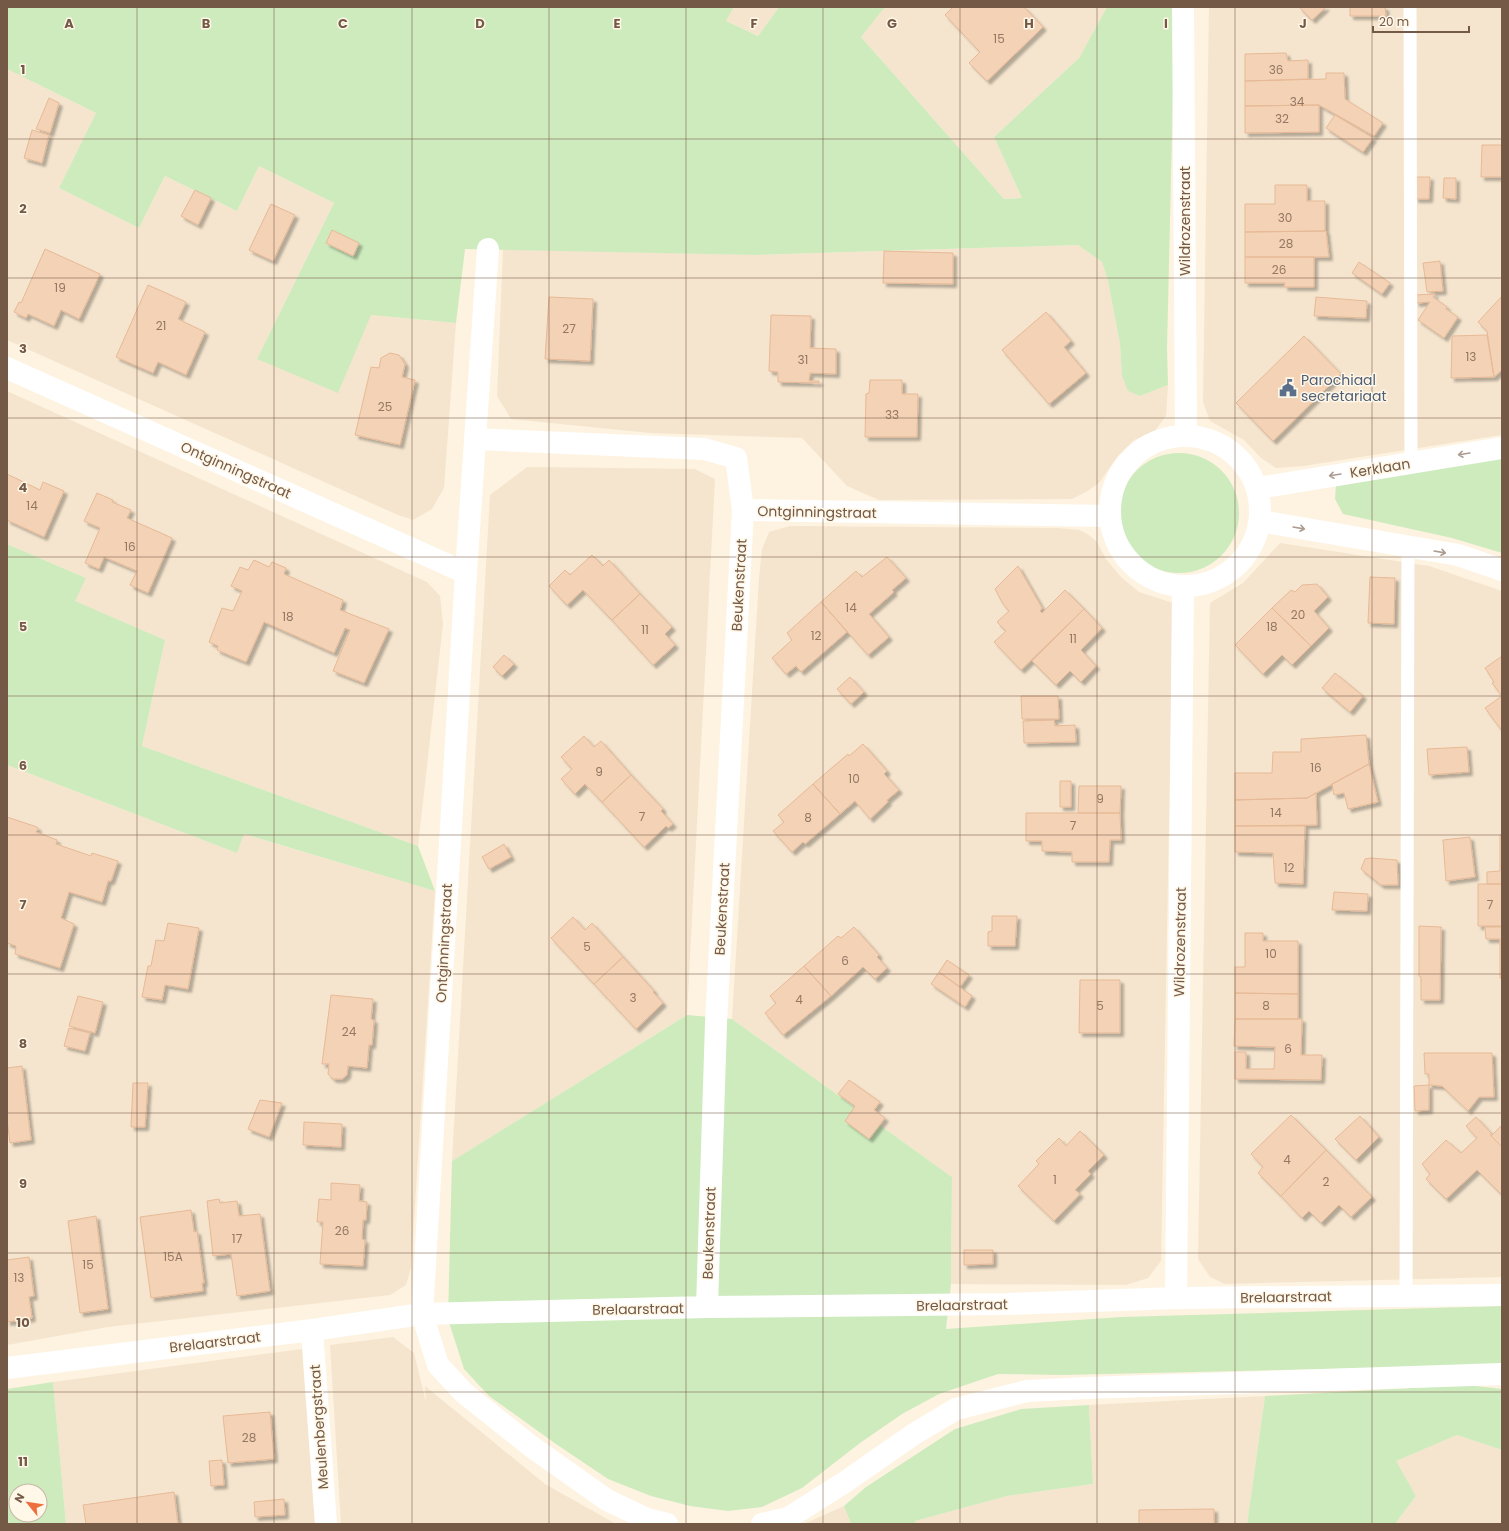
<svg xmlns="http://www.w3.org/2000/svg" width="1509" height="1531" font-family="Poppins,sans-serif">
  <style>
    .residential { fill: #f5e5ce }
    .green { fill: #ceebbe; fill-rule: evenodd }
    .building { fill: #f3d2b6; stroke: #e7b996; filter: url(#shadow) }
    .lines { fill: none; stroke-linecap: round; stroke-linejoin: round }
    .service { stroke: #fff; stroke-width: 13 }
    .minor { stroke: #fff; stroke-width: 22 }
    .oneway { stroke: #ac9b90 }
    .grid { fill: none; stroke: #745946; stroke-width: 1; stroke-opacity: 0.55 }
    .labels { text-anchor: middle; stroke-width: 3; stroke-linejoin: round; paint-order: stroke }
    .number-label { font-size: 12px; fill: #947762 }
    .street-label { font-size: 14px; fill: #745946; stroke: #fff7e7 }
    .service-label { font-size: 14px; fill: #4e5e75; stroke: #fff7e7; text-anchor: start }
    .grid-label { font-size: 13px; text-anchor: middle; font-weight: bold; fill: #745946; stroke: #fff7e7; stroke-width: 3; stroke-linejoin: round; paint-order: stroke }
  </style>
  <defs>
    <filter id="shadow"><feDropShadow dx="3.5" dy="3.5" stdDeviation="1" flood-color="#0004"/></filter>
  </defs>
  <rect width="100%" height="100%" fill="#fdf3e0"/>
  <path class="residential" d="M734 7H779L758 36 726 21Z
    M885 7H1107L1079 58 994 137 1022 198 1004 199 861 37Z
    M1209 7H1502V435L1303 466 1276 468 1261 458 1244 440 1210 421 1203 402Z
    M7 69 96 113 59 188 139 228 165 176 237 211 259 166 334 203 257 359 371 315 456 323 444 488 432 509 413 520 398 515 7 340Z
    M1078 245 1102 262 1108 281 1120 344 1122 376 1140 396 1168 385 1166 416 1154 432 1134 440 1117 457 1099 483 1086 492 1072 499 879 500 847 486 802 438 650 433 511 419 497 396 503 249 756 255Z
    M7 391 427 582 440 596 443 624 418 846 142 746 165 640 74 601 86 578 7 544Z
    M527 467 695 469 715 479 687 1015 452 1161 490 495Z
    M790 526 1058 528 1079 530 1089 535 1097 542 1106 559 1121 577 1139 592 1173 603 1161 1261 1148 1278 1126 1285 951 1284 952 1177 732 1019 759 578 762 549 769 532Z
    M1280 543 1429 566 1502 591V1277L1225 1284 1210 1277 1198 1259 1210 603 1243 583Z
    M7 765 237 853 243 834 435 891 411 1268 406 1285 390 1295 108 1327 7 1345Z
    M393 1337 414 1353 426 1402 425 1386 545 1484 616 1524H341L330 1345Z
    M302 1349 315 1524H66L53 1382Z
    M1265 1396 1247 1524H915V1521L1007 1496 1093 1484 1089 1405Z
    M1457 1435 1502 1450V1524H1395L1416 1496 1395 1461Z
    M844 1506 851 1524H804Z"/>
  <path class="green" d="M7 7H734L726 21 758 36 779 7H885L861 37 1004 199 1022 198 994 137 1079 58 1107 7H1175L1167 348 1168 385 1140 396 1128 391 1122 376 1120 344 1108 281 1102 262 1078 245 756 255 465 249 456 323 371 315 338 393 257 359 334 203 259 166 237 211 165 176 139 228 59 188 96 113 7 69Z
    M1119 513a60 60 0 1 1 120 0a60 60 0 1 1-120 0Z
    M1502 454V553L1452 538 1343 514 1335 499 1336 486Z
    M7 544 86 578 75 601 165 640 142 746 418 846 435 891 244 834 237 853 7 765Z
    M687 1015 732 1019 952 1177 951 1284 946 1329 1121 1317 1502 1306V1365L1061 1375 998 1374 939 1394 902 1414 860 1443 802 1488 762 1507 728 1511 690 1506 651 1496 608 1479 556 1444 489 1396 464 1369 448 1319 452 1161Z
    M53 1382 66 1524H7V1389ZM16 1491H40V1515H16Z
    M1467 1385 1502 1389V1450L1457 1435 1396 1461 1416 1496 1395 1524H1247L1265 1396Z
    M1089 1405 1093 1484 1007 1496 915 1521V1524H851L844 1506 866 1487 955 1429 1021 1409Z"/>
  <path class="building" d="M953 7H1024L1043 27 987 81 969 63 980 52 945 15Z
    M1299 7H1326L1312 20Z
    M1350 7H1385L1386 16H1350Z
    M1286 53 1288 61 1308 60V79L1245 81V54Z
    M1326 73H1344L1345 99 1383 123 1374 136 1319 105 1245 106V81L1326 79Z
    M49 98 59 103 50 133 36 129Z
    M1319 105V132L1245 133V106Z
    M1335 115 1373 138 1363 152 1326 128Z
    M32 130 49 135 42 163 24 158Z
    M1482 145H1502V177H1481Z
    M1415 177H1430L1429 199H1415Z
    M1444 178H1456V199L1443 198Z
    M1275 185H1307V201H1325V231L1245 232V204H1275Z
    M195 190 211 198 198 225 181 216Z
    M271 204 295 215 273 261 249 250Z
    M332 230 359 243 353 256 326 243Z
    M1325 231H1326L1329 257H1245V232Z
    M45 249 100 274 79 319 61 310 54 326 28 314 26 318 14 312 19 302 21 303Z
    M884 251 953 253V284L883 283Z
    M1245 257H1314V287H1284L1285 283H1245Z
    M1440 261 1443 291 1427 292 1423 263Z
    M1359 262 1390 283 1382 294 1352 273Z
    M148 285 186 302 178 319 205 332 186 375 158 362 153 373 116 357Z
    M1435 294 1433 297 1447 307 1446 309 1458 317 1444 338 1418 320 1430 302 1416 303 1415 295Z
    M1502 296V370L1494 377 1487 331 1478 322Z
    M549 297 593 299 590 361 545 359Z
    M1316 297 1367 301 1366 318 1314 316Z
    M1046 312 1071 341 1064 347 1086 373 1049 404 1002 350Z
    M771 315 811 316 810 348 836 349V374L810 373 809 381H819V383L778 382V372L769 371Z
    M1487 335 1494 377 1451 378 1452 336Z
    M1304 336 1341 374 1273 441 1236 403Z
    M390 353 399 355 405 364 402 377 415 380 400 445 355 435 371 367 379 368 381 358Z
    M870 380H902V394H918L917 437H865L866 394 869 393Z
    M7 474 40 490 43 482 64 491 44 537 7 520Z
    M97 493 113 500 112 502 131 510 127 518 172 538 148 593 130 585 137 571 104 557 99 569 85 563 100 528 84 521Z
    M592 555 603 566 609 560 640 594 612 620 583 590 567 605 549 586 565 570 570 575Z
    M887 557 906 578 892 590 894 592 869 614 889 637 868 655 821 602 856 571 862 577Z
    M254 560 269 567 272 562 286 568 284 574 343 600 340 610 389 629 364 683 333 671 350 630 345 628 334 653 264 622 246 662 217 650 218 646 209 642 222 608 233 611 242 591 231 586 240 567 248 570Z
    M1018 566 1042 608 1040 611 1042 613 1065 590 1084 609 1021 670 994 642 1006 631 997 622 1009 611 1003 604 995 589Z
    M1370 577 1395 578 1394 624 1368 623Z
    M1317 584 1328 597 1314 611 1329 628 1311 646 1272 608 1291 590 1295 592 1302 585Z
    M640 594 672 627 665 634 675 645 653 665 612 620Z
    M821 602 847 632 801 672 796 666 786 674 772 658 792 640 787 633Z
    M1272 608 1311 646 1292 665 1282 655 1263 674 1235 645Z
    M1084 609 1102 628 1081 650 1096 666 1081 682 1070 671 1056 685 1032 661Z
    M504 655 514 664 502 676 493 667Z
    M1502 656V731L1485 708 1502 696 1492 683 1494 682 1485 668Z
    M1335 673 1363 696 1350 712 1322 688Z
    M850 677 864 692 851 704 837 689Z
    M1021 696H1058L1059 719H1022Z
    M1054 720 1055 726 1075 725 1076 742 1024 743 1023 721Z
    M1366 735 1369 764 1307 798 1235 800V773H1272L1273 752H1301V739Z
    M584 736 594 747 601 741 631 775 602 802 585 784 575 794 561 779 572 769 561 757Z
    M863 744 887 771 884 774 899 790 887 800 888 802 870 819 855 801 840 814 813 784 848 754 849 756Z
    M1467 747 1469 772 1429 775 1427 749Z
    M1369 764 1378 802 1348 809 1344 793 1334 795 1332 784Z
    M631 775 663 809 661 811 673 824 668 828 666 826 644 847 602 802Z
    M1060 781H1071V807H1060Z
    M813 784 840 814 805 844 803 842 792 852 773 831 784 822 778 815Z
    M1079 786H1121L1120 813H1078Z
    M1316 793 1317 825 1235 826V800L1307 798Z
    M1026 813H1120L1121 840H1110L1109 862H1072V852L1042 851V841H1026Z
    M7 817 37 827 38 829 36 832 57 840 56 844 91 856 92 853 118 861 111 881H108L102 902 69 892 61 918 74 924 60 968 15 954 16 946 7 943Z
    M1235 826H1305L1303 884 1275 883 1273 853 1235 852Z
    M1502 834V884H1487V872L1500 871V835Z
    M1470 837 1475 877 1446 881 1443 840Z
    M504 844 511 857 489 869 482 857Z
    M1370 858 1397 860 1398 885H1381L1361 869 1365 859Z
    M1478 884H1502V926H1478Z
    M1334 892 1368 894 1367 911 1332 910Z
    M992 916H1017L1015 946H988V932L992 931Z
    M573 917 585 930 592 923 623 957 594 984 551 938Z
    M168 923 199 928 188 989 165 985 162 1000 142 997 148 966H151L156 940 164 941Z
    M1419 926 1441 927V928V927L1440 1000H1421V977L1419 976Z
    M854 927 879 955 877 957 887 968 875 979 863 967 831 996 804 966 838 936 841 938Z
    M1485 927H1502V978H1500V939H1486Z
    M1245 933H1263V941H1298V994L1235 993V967H1245Z
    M623 957 654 991 653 992 663 1003 636 1029 594 984Z
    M947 960 969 975 960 987 939 972Z
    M804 966 831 996 783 1035 765 1013 776 1003 770 996Z
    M939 972 972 996 965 1007 931 984Z
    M1080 980H1120V1033H1079Z
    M1235 993 1298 994V1019H1235Z
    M331 995 373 999 371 1019 374 1020 372 1045H369L367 1068 348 1066 347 1075 342 1079H333L328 1074 329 1064H322Z
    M78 996 103 1002 95 1033 69 1026Z
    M1235 1019H1302L1301 1055H1322L1321 1080 1235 1079V1052H1246V1069H1274L1275 1047 1234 1046Z
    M69 1028 90 1033 85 1051 64 1046Z
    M1424 1053H1492L1494 1097H1479L1468 1111 1442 1086 1429 1085V1074H1425Z
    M22 1066 31 1140 10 1143 7 1120V1068Z
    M849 1080 880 1102 874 1110 885 1118 869 1139 845 1121 855 1106 838 1094Z
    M133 1083H148L145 1127H131Z
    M1429 1085V1110L1415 1111 1414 1086Z
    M260 1100 282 1103 269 1137 248 1129Z
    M1291 1115 1326 1150 1281 1196 1258 1173 1263 1167 1251 1154Z
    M1360 1116 1379 1137 1356 1160 1335 1139Z
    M1476 1117 1491 1133V1136L1502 1147V1195L1477 1170 1446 1199 1426 1179 1430 1174 1422 1164 1446 1140 1461 1153 1477 1138 1466 1126Z
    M304 1122 342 1124 341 1147 303 1145Z
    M1502 1125V1147L1491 1136Z
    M1080 1131 1104 1155 1088 1171 1091 1174 1075 1190 1080 1194 1054 1221 1018 1186 1039 1164 1036 1161 1059 1138 1066 1146Z
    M1326 1150 1372 1197 1351 1217 1339 1205 1321 1223 1309 1211 1302 1218 1281 1196Z
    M331 1183 360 1185 359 1201 367 1202 366 1220H363L362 1239 365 1240 363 1266 320 1264 323 1222H317L319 1199 331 1200Z
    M219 1199 220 1203 237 1201 239 1216 260 1214 270 1291 237 1296 231 1254 213 1256 207 1201Z
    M191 1210 194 1232 197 1231 204 1283H202L203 1291 151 1298 140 1217Z
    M96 1216 108 1309 80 1313 68 1221Z
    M964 1250H993V1264L964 1265Z
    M29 1257 34 1296 29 1297 32 1318 7 1322V1260Z
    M270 1412 274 1459 228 1463 223 1416Z
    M222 1460 224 1485 211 1486 209 1461Z
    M174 1492 178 1524H86L83 1505Z
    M284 1499 285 1515 255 1517 254 1502Z
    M1214 1509V1524H1139V1510Z"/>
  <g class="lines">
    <path class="service" d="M1410 7 1411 463
      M1406 1296 1408 546"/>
    <path class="minor" d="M1183 7 1186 435
      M488 249 466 573 422 1314 438 1365 464 1393 532 1447 607 1500 647 1519 667 1524
      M7 368 466 573
      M1110 511a75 75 0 1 1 150 0a75 75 0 1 1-150 0Z
      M476 439 704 449 736 458 743 510 716 1023 707 1307
      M1258 488 1502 448
      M743 510 1110 516
      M1260 521 1458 555 1502 570
      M1176 1298 1183 586
      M312 1330 326 1524
      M7 1368 312 1330 422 1314 707 1307 1007 1304 1176 1298 1502 1295
      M762 1524 788 1518 845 1482 914 1434 956 1409 1027 1391 1087 1388 1502 1374"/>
  </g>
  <defs><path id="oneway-shaft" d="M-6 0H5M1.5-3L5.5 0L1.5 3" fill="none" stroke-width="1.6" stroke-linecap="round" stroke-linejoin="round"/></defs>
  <g class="oneway">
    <use href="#oneway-shaft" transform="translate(1464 454) rotate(171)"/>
    <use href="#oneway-shaft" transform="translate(1335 475) rotate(171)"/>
    <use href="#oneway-shaft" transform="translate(1299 528) rotate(10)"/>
    <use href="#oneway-shaft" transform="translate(1440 552) rotate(10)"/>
  </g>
  <path class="grid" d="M137 7V1524M274 7V1524M412 7V1524M549 7V1524M686 7V1524M823 7V1524M960 7V1524M1097 7V1524M1235 7V1524M1372 7V1524M7 139H1502M7 278H1502M7 418H1502M7 557H1502M7 696H1502M7 835H1502M7 974H1502M7 1113H1502M7 1253H1502M7 1392H1502"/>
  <defs>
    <g id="civic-bare" transform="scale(1.38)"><path d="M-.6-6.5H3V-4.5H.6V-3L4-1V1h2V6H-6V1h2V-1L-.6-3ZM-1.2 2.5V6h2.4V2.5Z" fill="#5c6f8a" stroke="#fff7e7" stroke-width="2.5" paint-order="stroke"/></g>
  </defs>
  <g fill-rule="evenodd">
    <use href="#civic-bare" x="1288" y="388"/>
  </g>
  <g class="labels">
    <g class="number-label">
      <text x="999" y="43">15</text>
      <text x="1276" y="74">36</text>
      <text x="1297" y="106">34</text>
      <text x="1282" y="123">32</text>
      <text x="1285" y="222">30</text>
      <text x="1286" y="248">28</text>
      <text x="1279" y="274">26</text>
      <text x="60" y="292">19</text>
      <text x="161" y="330">21</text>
      <text x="569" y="333">27</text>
      <text x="1471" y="361">13</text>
      <text x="803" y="364">31</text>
      <text x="385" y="411">25</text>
      <text x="892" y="419">33</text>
      <text x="32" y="510">14</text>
      <text x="130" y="551">16</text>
      <text x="851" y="612">14</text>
      <text x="1298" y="619">20</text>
      <text x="288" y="621">18</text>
      <text x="1272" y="631">18</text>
      <text x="645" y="634">11</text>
      <text x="816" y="640">12</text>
      <text x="1073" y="643">11</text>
      <text x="1316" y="772">16</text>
      <text x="599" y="776">9</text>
      <text x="854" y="783">10</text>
      <text x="1100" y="803">9</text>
      <text x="1276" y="817">14</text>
      <text x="642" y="821">7</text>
      <text x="808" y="822">8</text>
      <text x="1073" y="830">7</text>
      <text x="1289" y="872">12</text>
      <text x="1490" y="909">7</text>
      <text x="587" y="951">5</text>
      <text x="1271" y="958">10</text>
      <text x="845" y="965">6</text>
      <text x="633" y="1002">3</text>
      <text x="799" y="1004">4</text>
      <text x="1100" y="1010">5</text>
      <text x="1266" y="1010">8</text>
      <text x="349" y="1036">24</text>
      <text x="1288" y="1053">6</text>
      <text x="1287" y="1164">4</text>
      <text x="1055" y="1184">1</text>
      <text x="1326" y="1186">2</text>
      <text x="342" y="1235">26</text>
      <text x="237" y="1243">17</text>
      <text x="173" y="1261">15A</text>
      <text x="88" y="1269">15</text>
      <text x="19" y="1282">13</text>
      <text x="249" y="1442">28</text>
    </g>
    <g class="street-label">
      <text transform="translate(1185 221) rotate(-90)" y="5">Wildrozenstraat</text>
      <text transform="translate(1380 468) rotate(-9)" y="5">Kerklaan</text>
      <text transform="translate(236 470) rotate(24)" y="5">Ontginningstraat</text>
      <text transform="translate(817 512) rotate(1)" y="5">Ontginningstraat</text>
      <text transform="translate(739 585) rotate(-87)" y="5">Beukenstraat</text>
      <text transform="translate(722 909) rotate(-87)" y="5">Beukenstraat</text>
      <text transform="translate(1180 942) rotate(-89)" y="5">Wildrozenstraat</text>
      <text transform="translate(444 943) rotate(-87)" y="5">Ontginningstraat</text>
      <text transform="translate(709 1233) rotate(-88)" y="5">Beukenstraat</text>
      <text transform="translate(1286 1297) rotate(-1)" y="5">Brelaarstraat</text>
      <text transform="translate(962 1305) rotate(-1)" y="5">Brelaarstraat</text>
      <text transform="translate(638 1309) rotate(-1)" y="5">Brelaarstraat</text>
      <text transform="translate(215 1342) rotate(-7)" y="5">Brelaarstraat</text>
      <text transform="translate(319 1427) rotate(-94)" y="5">Meulenbergstraat</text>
    </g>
    <g class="service-label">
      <text x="1301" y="385">Parochiaal<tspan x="1301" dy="16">secretariaat</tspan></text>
    </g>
  </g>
  <g class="grid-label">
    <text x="69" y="28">A</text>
    <text x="206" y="28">B</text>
    <text x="343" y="28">C</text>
    <text x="480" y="28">D</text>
    <text x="617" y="28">E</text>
    <text x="754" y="28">F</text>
    <text x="892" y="28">G</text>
    <text x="1029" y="28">H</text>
    <text x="1166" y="28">I</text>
    <text x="1303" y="28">J</text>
    <text x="23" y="74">1</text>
    <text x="23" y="213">2</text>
    <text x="23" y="353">3</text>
    <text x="23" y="492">4</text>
    <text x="23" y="631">5</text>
    <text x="23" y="770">6</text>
    <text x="23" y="909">7</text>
    <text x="23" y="1048">8</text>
    <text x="23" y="1188">9</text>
    <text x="23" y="1327">10</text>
    <text x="23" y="1466">11</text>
  </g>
  <rect width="1509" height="1531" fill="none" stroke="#745946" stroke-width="16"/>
  <g transform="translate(28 1503) rotate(300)"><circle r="19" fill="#fff7e7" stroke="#c7b8a7"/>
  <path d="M0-3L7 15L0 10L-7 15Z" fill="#ed6f3f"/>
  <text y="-6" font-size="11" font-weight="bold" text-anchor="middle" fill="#745946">N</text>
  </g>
  <path d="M1373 26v6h96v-6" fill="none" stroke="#745946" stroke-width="2"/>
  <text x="1379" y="26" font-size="12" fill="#745946" stroke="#fff7e7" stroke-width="3" paint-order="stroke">20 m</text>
</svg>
